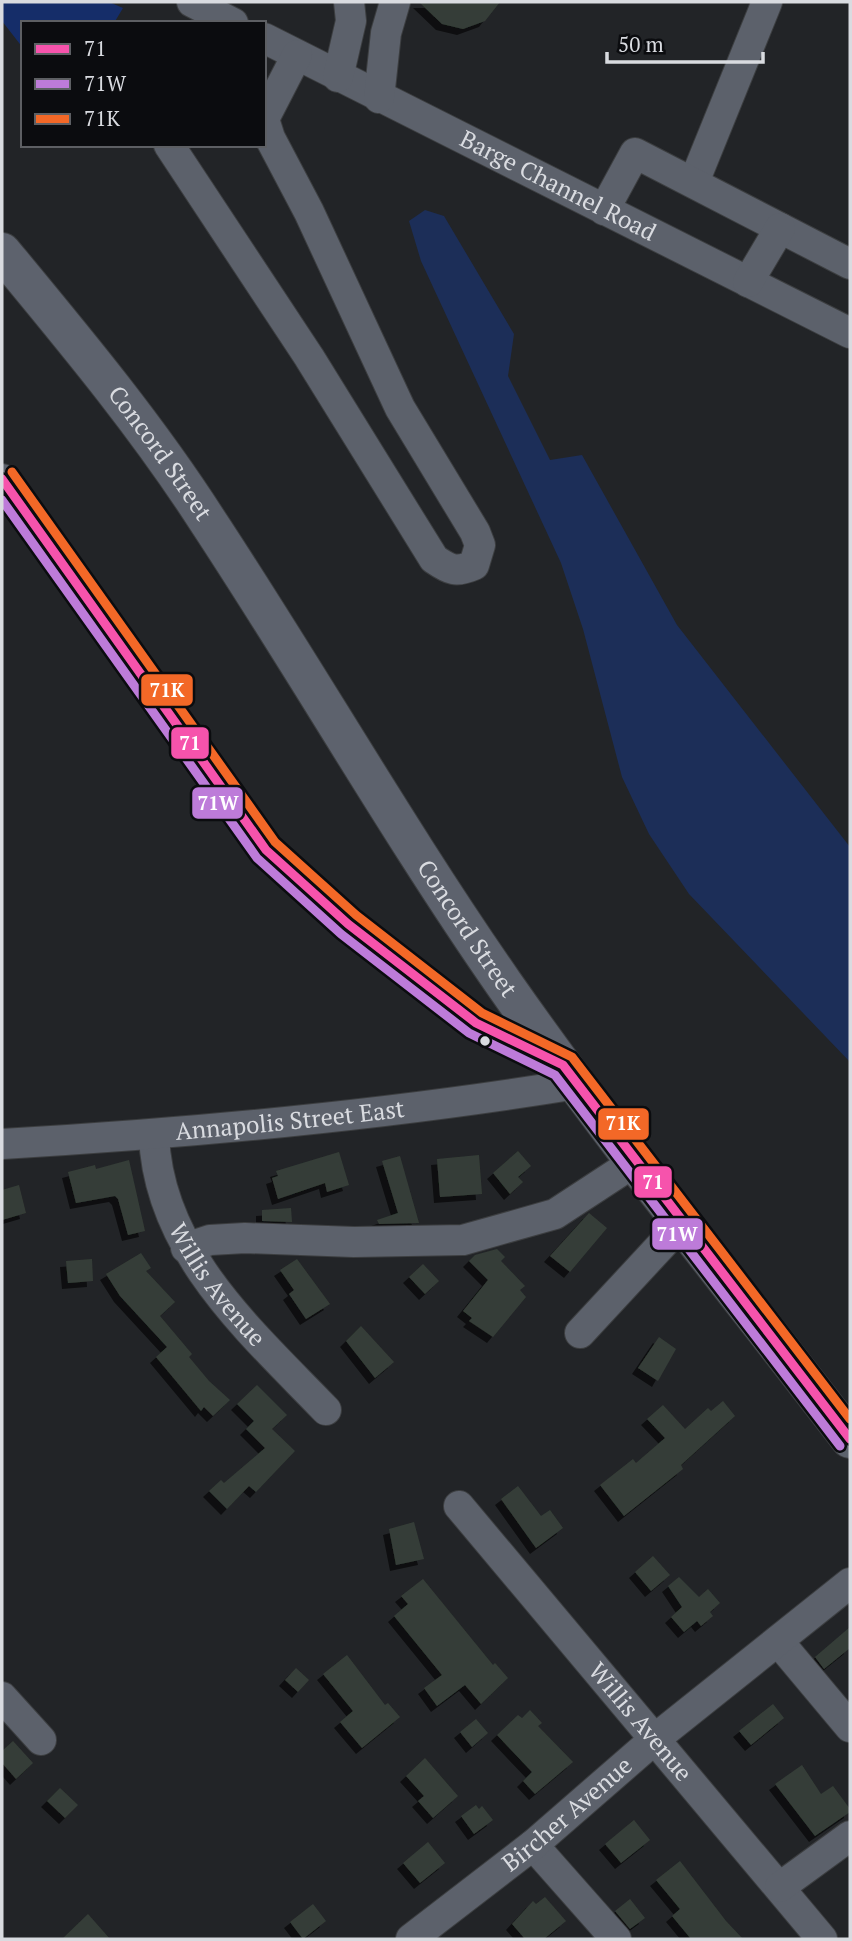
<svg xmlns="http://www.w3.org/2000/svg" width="852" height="1941" font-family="'PT Serif',serif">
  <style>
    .green { fill: #1c2e58 }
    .water { fill: #152d69 }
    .building { fill: #353e37; filter: url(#shadow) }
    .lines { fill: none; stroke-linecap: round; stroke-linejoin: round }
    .minor-casing { stroke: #3c3e40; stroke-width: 32 }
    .major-casing { stroke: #3c3e40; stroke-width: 40 }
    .minor { stroke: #5c616b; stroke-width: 30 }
    .major { stroke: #5d626d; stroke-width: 38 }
    .bus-1-casing { stroke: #0b0c0f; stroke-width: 14 }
    .bus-2-casing { stroke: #0b0c0f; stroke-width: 14 }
    .bus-3-casing { stroke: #0b0c0f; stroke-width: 14 }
    .bus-1 { stroke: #f653ac; stroke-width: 9 }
    .bus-2 { stroke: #bd7bd9; stroke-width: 9 }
    .bus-3 { stroke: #f36827; stroke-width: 9 }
    .bus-dot { fill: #d9dbe0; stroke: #0b0c0f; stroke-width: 2.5 }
    .labels { text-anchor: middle; stroke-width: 7; stroke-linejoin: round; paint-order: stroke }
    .street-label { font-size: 24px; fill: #d9dbe0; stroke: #0b0c0f }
    .line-badge { stroke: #0b0c0f; stroke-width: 2.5 }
    .badge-label { font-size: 19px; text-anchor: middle; font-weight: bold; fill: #fff }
  </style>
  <defs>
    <filter id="shadow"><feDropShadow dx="-6" dy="6" stdDeviation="0" flood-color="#0009"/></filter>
  </defs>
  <rect width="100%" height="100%" fill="#222427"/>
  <path class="green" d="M425 210 444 216 514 334 508 376 550 460 582 455 677 625 850 847V1062L689 894 649 834 622 777 583 629 561 563 421 261 409 221Z"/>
  <path class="water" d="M2 2H109L123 8 114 23H23V48L2 21Z"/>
  <path class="building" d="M419 2H500L485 21 463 29 442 24Z
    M518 1151 531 1166 518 1177 523 1182 510 1194 493 1173Z
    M339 1152 349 1185 327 1192 325 1183 278 1199 272 1178 278 1176 276 1171Z
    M479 1155 482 1194 440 1197 437 1159Z
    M400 1156 419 1223 379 1224 377 1220 398 1213 382 1161Z
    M129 1160 145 1231 128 1235 118 1199 115 1196 76 1203 68 1172 95 1165 96 1169Z
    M19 1185 26 1213 2 1220V1190Z
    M291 1208 292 1222 262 1221V1210Z
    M589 1213 607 1228 570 1272 550 1256Z
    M497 1249 505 1257 501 1261 525 1286 520 1290 526 1297 493 1337 469 1321 472 1318 463 1311 488 1280 469 1261 475 1255Z
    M141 1253 151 1268 146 1271 175 1302 160 1316 192 1354 189 1357 209 1381 230 1400 213 1416 204 1407 201 1411 156 1357 167 1347 120 1296 106 1274Z
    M92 1259 93 1281 68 1283 66 1261Z
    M297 1259 330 1304 306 1319 289 1294 294 1290 280 1270Z
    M423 1264 439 1281 425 1294 409 1277Z
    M361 1326 394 1362 375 1378 346 1341Z
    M659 1337 676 1349 658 1381 638 1368Z
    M257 1385 287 1415 272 1429 295 1451 256 1492 249 1486 227 1509 209 1491 221 1480 224 1483 265 1448 246 1429 254 1421 237 1404Z
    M723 1401 735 1416 681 1465 683 1469 624 1516 600 1485 633 1459 636 1463 665 1438 647 1419 663 1405 685 1429 708 1408 711 1411Z
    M518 1486 541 1516 550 1510 563 1528 536 1548 501 1499Z
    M414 1522 424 1559 396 1565 389 1529Z
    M653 1556 670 1575 651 1591 635 1572Z
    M679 1577 699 1597 708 1589 720 1603 710 1612 713 1616 701 1626 697 1621 684 1632 671 1617 682 1607 668 1586Z
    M423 1579 493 1665 495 1663 508 1678 481 1704 465 1685 437 1706 424 1688 442 1675 394 1616 408 1604 401 1596Z
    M850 1627V1648L824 1669 815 1657Z
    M347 1655 385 1705 388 1703 400 1717 362 1748 340 1722 353 1711 323 1674Z
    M296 1668 309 1680 298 1692 285 1680Z
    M773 1704 784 1718 751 1745 739 1731Z
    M530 1710 542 1723 538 1726 573 1762 535 1794 523 1781 532 1772 497 1735 518 1715 522 1718Z
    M476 1719 488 1733 472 1747 460 1732Z
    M13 1741 33 1763 16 1779 2 1763V1751Z
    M425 1758 458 1796 433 1818 418 1801 424 1796 406 1776Z
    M802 1765 821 1794 833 1786 850 1809V1812L815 1836 775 1784Z
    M60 1788 78 1805 65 1818 47 1801Z
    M476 1805 479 1809 482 1806 493 1820 474 1834 461 1816Z
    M634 1820 650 1840 621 1863 605 1844Z
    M428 1842 445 1863 420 1883 403 1863Z
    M680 1861 726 1921 743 1939H691L672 1916 680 1909 656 1880Z
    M545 1897 566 1921 544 1939H525L512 1924 533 1901 536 1904Z
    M630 1899 645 1918 630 1929 615 1911Z
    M313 1904 326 1921 303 1939 290 1922Z
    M88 1914 110 1939H62Z"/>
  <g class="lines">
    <g class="minor-casing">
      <g id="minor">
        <path d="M192 2 233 23"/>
        <path id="s1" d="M264 38 850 333"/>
        <path d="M338 77 351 21 349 2"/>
        <path d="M379 98 386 33 395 2"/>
        <path d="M169 145 309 357 434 559C450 570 456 573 474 565L480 545 475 532 400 408 309 212 270 138 264 119 297 55"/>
        <path d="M694 182 767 2"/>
        <path d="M604 210 635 153 850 264"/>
        <path d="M748 282 780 228"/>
        <path d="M2 479 266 850 348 924 476 1023 561 1065"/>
        <path id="s2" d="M154 1135C158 1251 250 1331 326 1410"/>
        <path id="s3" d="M2 1144C194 1133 387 1115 577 1084"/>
        <path d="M186 1248 210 1240 245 1238 354 1242 463 1240 555 1214 636 1161"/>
        <path d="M580 1333 683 1222"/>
        <path id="s4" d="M459 1506 822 1939"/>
        <path d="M778 1641 850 1727"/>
        <path d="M2 1697 41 1740"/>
        <path d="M533 1845 616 1939"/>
        <path d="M780 1887 850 1836"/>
        <path id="s5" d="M411 1939 533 1845 656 1738 850 1583"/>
      </g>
    </g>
    <g class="major-casing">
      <g id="major">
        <path id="s6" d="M2 252C74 339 146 425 207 520 308 673 399 833 504 984 613 1140 734 1288 850 1439"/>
      </g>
    </g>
    <use href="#minor" class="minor"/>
    <use href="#major" class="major"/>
    <g class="bus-1-casing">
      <path id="bus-1" d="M2 479 266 850 348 924 476 1023 563 1065 850 1439"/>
    </g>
    <g class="bus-2-casing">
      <path id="bus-2" d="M2 500 257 858 341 934 469 1033 555 1075 840 1446"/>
    </g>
    <g class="bus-3-casing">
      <path id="bus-3" d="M12 472 275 842 356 915 482 1013 572 1057 850 1419"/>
    </g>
    <use href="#bus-1" class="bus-1"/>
    <use href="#bus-2" class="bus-2"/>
    <use href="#bus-3" class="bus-3"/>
  </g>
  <circle class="bus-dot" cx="485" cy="1041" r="6"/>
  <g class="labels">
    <g class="street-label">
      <text dy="8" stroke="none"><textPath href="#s1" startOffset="329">Barge Channel Road</textPath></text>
      <text dy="8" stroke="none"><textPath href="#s6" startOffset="256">Concord Street</textPath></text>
      <text dy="8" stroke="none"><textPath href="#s6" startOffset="822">Concord Street</textPath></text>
      <text dy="8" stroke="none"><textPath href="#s3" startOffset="289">Annapolis Street East</textPath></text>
      <text dy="8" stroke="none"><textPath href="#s2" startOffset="166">Willis Avenue</textPath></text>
      <text dy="8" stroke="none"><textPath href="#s4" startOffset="282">Willis Avenue</textPath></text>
      <text dy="8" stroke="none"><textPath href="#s5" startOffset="200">Bircher Avenue</textPath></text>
    </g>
  </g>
  <g class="line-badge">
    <rect x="140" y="673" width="54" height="34" rx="7" fill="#f36827"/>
    <rect x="170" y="726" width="40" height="34" rx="7" fill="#f653ac"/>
    <rect x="191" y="786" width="53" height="34" rx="7" fill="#bd7bd9"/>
    <rect x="597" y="1107" width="53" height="34" rx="7" fill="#f36827"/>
    <rect x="633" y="1165" width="40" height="34" rx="7" fill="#f653ac"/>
    <rect x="651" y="1217" width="53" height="34" rx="7" fill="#bd7bd9"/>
  </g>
  <g class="badge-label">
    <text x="167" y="697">71K</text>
    <text x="190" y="750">71</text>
    <text x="218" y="810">71W</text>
    <text x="623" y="1130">71K</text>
    <text x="653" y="1189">71</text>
    <text x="677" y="1241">71W</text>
  </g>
  <rect width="852" height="1941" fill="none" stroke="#d9dbe0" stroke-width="7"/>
  <rect x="21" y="21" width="245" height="126" fill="#0b0c0f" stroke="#5d5f63" stroke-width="2"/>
  <rect x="35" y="44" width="35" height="10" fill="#f653ac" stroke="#5d5f63" stroke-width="2"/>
  <text x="84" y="56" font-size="21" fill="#d9dbe0">71</text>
  <rect x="35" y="79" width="35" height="10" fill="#bd7bd9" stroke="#5d5f63" stroke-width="2"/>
  <text x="84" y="91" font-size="21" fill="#d9dbe0">71W</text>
  <rect x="35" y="114" width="35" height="10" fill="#f36827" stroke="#5d5f63" stroke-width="2"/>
  <text x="84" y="126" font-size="21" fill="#d9dbe0">71K</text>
  <path d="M607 52v10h156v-10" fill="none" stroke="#d9dbe0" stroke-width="3.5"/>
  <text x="618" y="52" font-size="21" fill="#d9dbe0" stroke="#0b0c0f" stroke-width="5" paint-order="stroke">50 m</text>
</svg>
